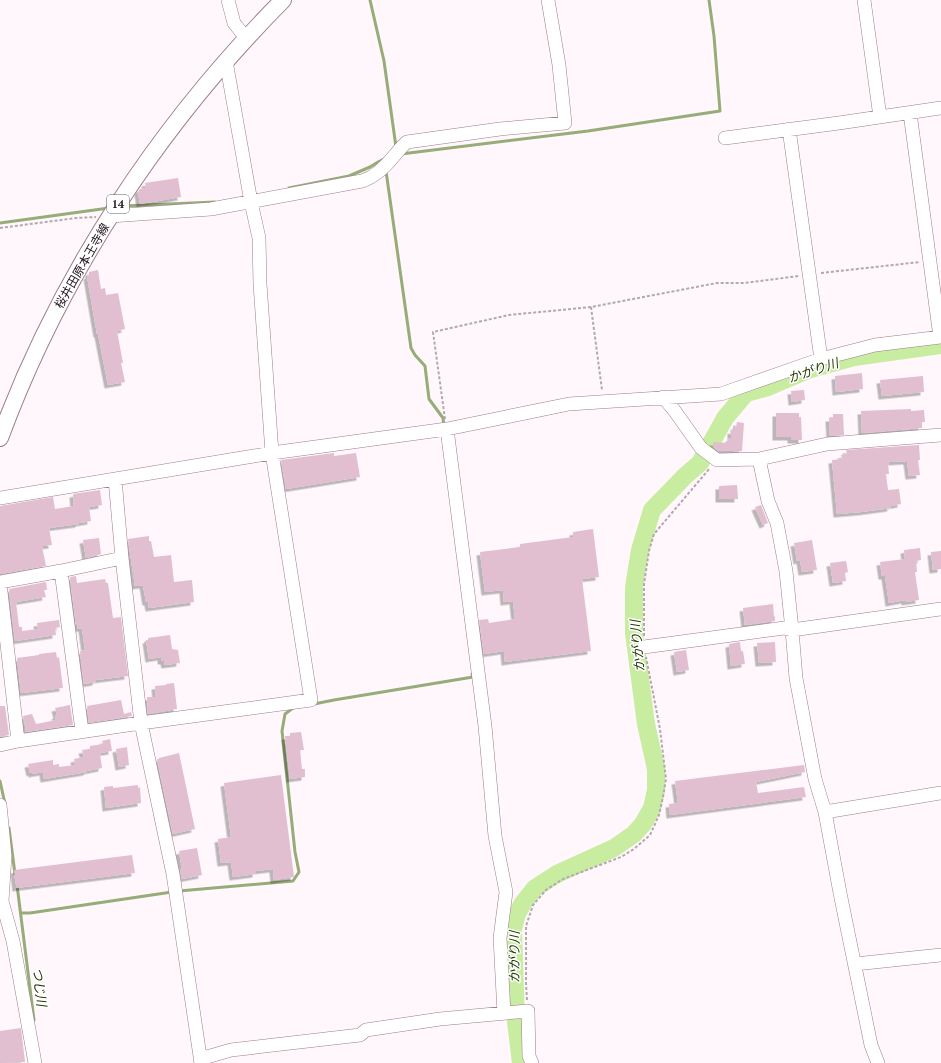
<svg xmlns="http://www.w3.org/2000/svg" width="941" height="1063" font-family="'PT Serif','Noto Sans JP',serif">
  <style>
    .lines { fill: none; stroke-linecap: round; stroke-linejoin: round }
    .stream { stroke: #96ac79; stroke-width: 3 }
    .river { stroke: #c8eda1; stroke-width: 18 }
    .building { fill: #e1bed0; filter: url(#shadow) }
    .minor-casing { stroke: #9d7c8d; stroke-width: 14 }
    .major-casing { stroke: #9d7c8d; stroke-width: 18 }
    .path { stroke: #b2a9ae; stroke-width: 2; stroke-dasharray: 3 2; stroke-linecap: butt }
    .minor { stroke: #fff; stroke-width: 13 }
    .major { stroke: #fff; stroke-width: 16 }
    .labels { text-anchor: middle; stroke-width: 3; stroke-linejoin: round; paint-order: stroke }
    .shield { fill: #fff; stroke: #645b60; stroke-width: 1 }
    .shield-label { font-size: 11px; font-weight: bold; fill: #21151c }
    .street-label { font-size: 12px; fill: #21151c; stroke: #fff }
    .water-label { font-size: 13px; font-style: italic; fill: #213600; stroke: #fff }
  </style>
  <defs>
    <filter id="shadow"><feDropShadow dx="-3.5" dy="3.5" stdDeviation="0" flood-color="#0004"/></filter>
  </defs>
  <rect width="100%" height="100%" fill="#fff7fb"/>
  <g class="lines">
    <path class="stream" d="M370 0 384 61 396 147
      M401 154 588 131 720 111 714 36 709 0
      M386 171 411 348 415 355 425 366 429 399 443 418 444 426
      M289 188 349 176 370 167 378 162 384 159
      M123 206 215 202
      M0 223 109 208
      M314 704 334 700 473 677 472 674
      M0 781 5 804
      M9 828 15 874
      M17 885 34 1020
      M179 891 293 881 299 872 295 852 282 731 285 714 293 708
      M21 913H30L172 892"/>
    <path class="river" d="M521 1063 516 1022 513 929 517 914 523 903 535 888 557 874 614 848 634 834 643 824 652 808 656 790V769L646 724 634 633V587L640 550 652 510 685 476 700 463 725 418 746 393 768 387 810 369 854 357 941 345"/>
  </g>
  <path class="building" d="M178 178 181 197 140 204 138 192 140 189 146 188 145 183Z
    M98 270 101 289 105 288 106 295 118 293 125 329 117 331 123 363H121L125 382 108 385 98 334H97L87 276 89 275V272Z
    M862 373 863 389 836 392 835 376Z
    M923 376 924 392 882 396 880 380Z
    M804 390 805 400 792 402 791 391Z
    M911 409V411L924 410 925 422H922V428L862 433 861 411Z
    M776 413H799V417H801L802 440H791V437H776Z
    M833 414H843L844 435 830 436 829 418H833Z
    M737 422 744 423 742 451 733 452V451L716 450 713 447V442L728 443 729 438H731V430L734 431V426L736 427Z
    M919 445 920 460H918L920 475 909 476 907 461 890 462V463H888L889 474H886L888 490 899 489 901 504 890 506 891 508 861 512 837 514 832 460 842 459 841 455 847 454 846 450Z
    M334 453V456L356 453 360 477 286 489 281 460Z
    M737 485 738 499H719V486Z
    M100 490 102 505 89 507 91 521 79 523V524L49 528 52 545 42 546 46 566 0 574V506L53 497 55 509 74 506 73 494Z
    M761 505 768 523 763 525 755 507Z
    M593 529 599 577 582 579 591 651 505 662 504 651 484 654 479 620 488 619 489 623 515 619 513 601 504 602 503 590 485 592 480 552 520 547V544L573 537V532Z
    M149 536V541H151L154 557 171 555 174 582 192 580 194 602 149 608 148 602H146L143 585 135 586 128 539Z
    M99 538 101 554 86 558 83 540Z
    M812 540 817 570 802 572 800 560 797 561 794 543Z
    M920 548 921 560 916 561 917 572H915L919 600 905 602V600L889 603 885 576H882L880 562 905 559 904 550Z
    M941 551V569L933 570 931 552Z
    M846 561 848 572 845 573 846 581 833 583 830 563Z
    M76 576 77 583 105 579 106 583H108L113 618 121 617 128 676 96 680V682L84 684 80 651 85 650 82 628 78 629 77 625H76L70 577Z
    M46 582 47 590H44L46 597 16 602 19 627H22V631L38 629 37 623 59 620 60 627 55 628 56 635 15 641 9 589Z
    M773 604 774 617 775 616V621L745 625 743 608Z
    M170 635 172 649 178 650 180 663 165 665 164 661H161V657L149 659 146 640H148V638Z
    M740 642 741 651H743L745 664 731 666 729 644Z
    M775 642 776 662 759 663 757 643Z
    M686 650 689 670 677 672 674 652Z
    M56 652 57 658 59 657 63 688 21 693 17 658 39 655V654Z
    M174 683 177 709 148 714 147 697H156L155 686 166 685V684Z
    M121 700 124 714 131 712 132 716 89 723 87 706Z
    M70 705 73 725 25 732V730H26L23 716 32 714 36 724 56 720 55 716 57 715 55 708Z
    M0 706H5L9 735 0 737Z
    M301 732 304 750H300L302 769H305V777L290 779 285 736H290V733Z
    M110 739 112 751 100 753 102 768 87 771V772L44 779 43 772 32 774V772L30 773 28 764 53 760V765L59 764V767L75 765 74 759 84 757 82 750 90 749V746L103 744 102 741Z
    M127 747 129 765 119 767 116 749Z
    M179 753 195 829 173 834 157 759H159V758Z
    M804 765 805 772 756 782 758 793 804 787 806 797 670 815 669 804 678 803 675 781Z
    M281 775 294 877 274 880 273 869 256 871V874L233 877 231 862 221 863 218 839 231 837 224 783Z
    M138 785V788L140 787 141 803 106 808 104 787 113 786V788Z
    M197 848 202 875 182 879 180 869H182L179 851Z
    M132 855 135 873 16 888 14 870Z
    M21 1028 25 1062 0 1063V1031Z"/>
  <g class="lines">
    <g class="minor-casing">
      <path id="minor" d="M228 0 234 23 246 38
        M864 0 880 117
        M910 113 940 337
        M789 129 821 359
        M725 138 839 123 941 108
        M110 216 211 209 362 181C375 177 386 166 394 156 399 150 401 147 407 142L500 129 565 123 559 65 548 0
        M663 397 674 410 701 448 717 460 759 459 827 444 941 435
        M447 429 485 726 495 836 506 892 500 938 504 1013
        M759 459 768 501 777 523 786 571 792 630 796 678 815 779 825 812 840 893 871 1045 878 1063
        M115 479 122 558 141 723 173 874 201 1063
        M0 498 272 453 447 429 569 404 721 394 821 359 875 345 941 337
        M61 571 82 731
        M0 582 61 571 122 558
        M0 583 18 741
        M644 647 784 628 792 630 941 609
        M0 745 18 741 141 723 311 700 272 453 260 284 259 238 251 202 226 61
        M0 805 5 856 2 901 13 941 35 1063
        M825 812 941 793
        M855 964 941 955
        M200 1059 231 1050 360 1035 366 1030 440 1019 528 1011 529 1056 532 1063"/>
    </g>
    <g class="major-casing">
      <path id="major" d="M0 438C61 273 160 124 283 0"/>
    </g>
    <path class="path" d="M0 228 76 218 96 217
      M821 273 920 262
      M591 307 602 390
      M445 419 433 332 509 315 591 307 717 283H744L799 276
      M644 636V584L649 551 654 534 710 468
      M527 1000 526 984V926L533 905 546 890 563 879 621 857 634 849 650 835 659 815 663 797 666 779 660 729 646 657"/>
    <use href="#minor" class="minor"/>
    <use href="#major" class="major"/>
  </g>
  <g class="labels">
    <rect class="shield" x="107" y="195" width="22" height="18" rx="3"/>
    <g class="shield-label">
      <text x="118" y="208">14</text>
    </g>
    <g class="street-label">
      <text transform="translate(82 266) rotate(-60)" y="4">桜井田原本王寺線</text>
    </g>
    <g class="water-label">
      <text transform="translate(813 370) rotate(-18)" y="5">かがり川</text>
      <text transform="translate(637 646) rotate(-95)" y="5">かがり川</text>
      <text transform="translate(514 957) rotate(-90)" y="5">かがり川</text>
      <text transform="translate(40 987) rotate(83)" y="5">つじ川</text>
    </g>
  </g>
</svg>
